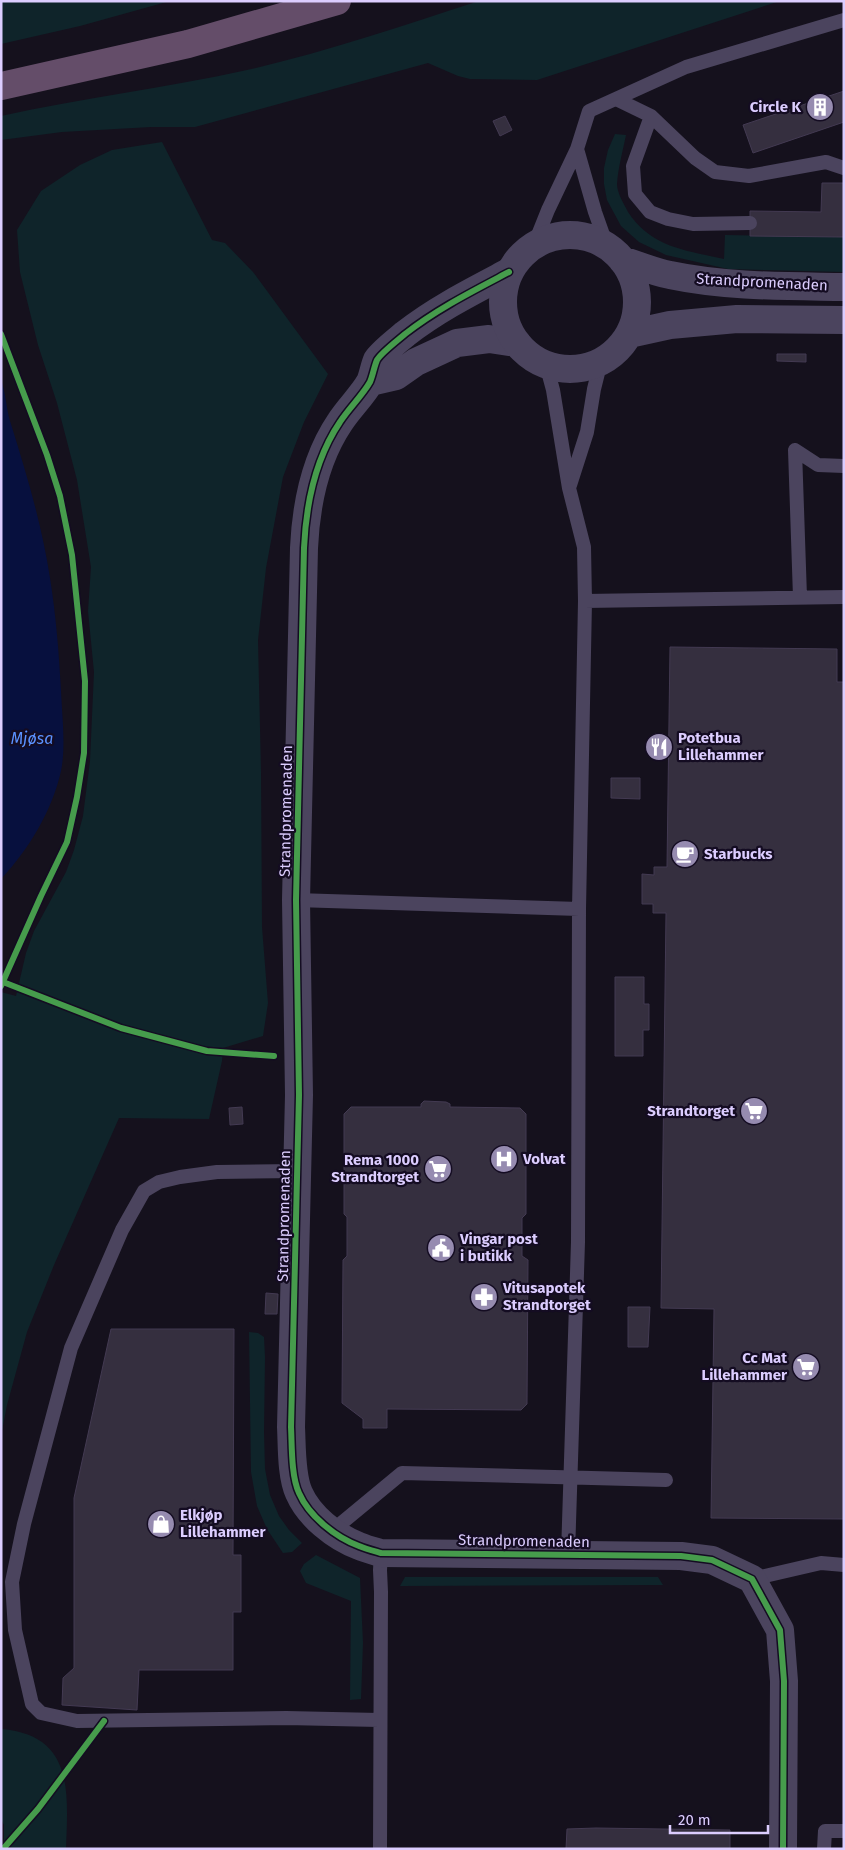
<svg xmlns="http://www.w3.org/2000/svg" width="845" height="1850" font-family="'Fira Sans',sans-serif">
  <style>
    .green { fill: #0f242a }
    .water { fill: #07103e }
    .building { fill: #352f3f; stroke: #433a52 }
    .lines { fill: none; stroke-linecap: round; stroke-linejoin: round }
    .service { stroke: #4b445e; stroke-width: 14 }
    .minor { stroke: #4b445e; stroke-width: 28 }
    .tertiary { stroke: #4b445e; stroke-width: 28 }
    .trunk { stroke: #644d69; stroke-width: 28 }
    .cycleway-casing { stroke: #140c22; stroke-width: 9 }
    .cycleway { stroke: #469c4c; stroke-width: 6 }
    .labels { text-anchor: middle; stroke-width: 4.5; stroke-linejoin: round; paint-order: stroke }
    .poi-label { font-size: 15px; font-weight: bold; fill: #dccdff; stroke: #140c22; text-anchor: start }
    .street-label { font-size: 15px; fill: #dccdff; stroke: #140c22 }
    .water-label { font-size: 16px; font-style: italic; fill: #5b92ff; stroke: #140c22 }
  </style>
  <rect width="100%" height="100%" fill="#15111d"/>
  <path class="green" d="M1 1H170L80 26 1 44Z
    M479 1H780L537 80 470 79 458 76 428 63 195 127H151L62 132 1 140V116C83 98 165 88 247 70 326 52 402 26 479 1Z
    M615 134 626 135C623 150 618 168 617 184 617 193 624 204 628 212 652 248 685 250 724 259L725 235 844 237V272L728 269 666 255 639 242 621 226 607 200 604 184V168L608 150Z
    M162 142 212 240 225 243 253 272 328 374 304 422 283 477 266 568 258 640 261 772 262 927 268 1003 263 1036 223 1048 222 1061 209 1119 119 1118 54 1265 27 1332 7 1405 1 1436V992L16 996 26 953 34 931 66 872 74 850 83 816 90 761 94 672 88 611 91 567 77 480 57 403 38 345 20 272 17 230 41 191 80 165 112 150Z
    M249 1332 258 1333 264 1337 265 1357 264 1432 265 1469 270 1495 279 1516 289 1530 302 1543 292 1552 283 1553 267 1529 257 1506 251 1472Z
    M316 1555 360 1578 363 1643 361 1699 350 1700 351 1601 306 1583 300 1571 304 1564Z
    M405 1577H658L663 1585 400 1586Z
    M1 1729C74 1735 68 1792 66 1849H4V1825L1 1819Z"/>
  <path class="water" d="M1 380C6 394 6 407 10 421 26 472 42 525 50 578 56 616 59 653 61 691 62 715 66 747 61 771 52 811 29 849 1 879Z"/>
  <path class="building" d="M844 91V122L753 153 743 125Z
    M505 116 512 130 500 136 493 121Z
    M822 183H844V237L750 236V211L821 212Z
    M777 354H806V362L777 361Z
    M670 647 837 649V682H844V1519L711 1518 714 1309 661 1308 666 913H653V904H642V874L654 875V867H667Z
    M611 778H640V799L611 798Z
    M615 977H644V1004H649V1030H643V1056H615Z
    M424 1101 446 1102 450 1104V1107L520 1108 526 1114V1214L522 1218V1256L528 1260 527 1404 521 1410 387 1409V1428H363V1419L342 1403 343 1260 347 1256V1217L344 1214V1114L351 1107H421V1104Z
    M242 1107 243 1124 230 1125 229 1108Z
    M266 1293 278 1294 277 1314H265Z
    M628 1307H650L648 1347H628Z
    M111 1329H234L233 1555H241V1612H233V1670H139L137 1710 62 1705 63 1678 74 1668V1498Z
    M596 1828 730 1830V1849H566L567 1829Z"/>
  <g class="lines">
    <path class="service" d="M616 99 651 116 695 158 715 172 749 176 826 162 844 168
      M651 116 633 166 635 194 650 212 668 219 693 224 750 223
      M577 149 595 212 607 246
      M534 245 548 210 577 149 589 111 686 67 844 20
      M546 364 553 390 569 488 584 547 585 601 579 909 578 1242 568 1554
      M795 450 800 597
      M795 450 818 465 844 466
      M570 485 587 432 594 389 601 361
      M585 601 844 597
      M296 900 579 909
      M297 1171 217 1172 180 1177 159 1182 144 1191 122 1230 71 1348 24 1524 12 1582 15 1630 32 1704 41 1713 77 1721 286 1718 379 1720
      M332 1531 402 1473 666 1480
      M752 1579 821 1563 844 1565
      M380 1849 381 1592 380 1570 381 1553
      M824 1849 825 1831H844"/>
    <path class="minor" d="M509 272C473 291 437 309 405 334 398 340 381 353 377 360 374 367 373 375 370 382 362 396 349 408 340 422 315 459 306 504 304 548L296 900 299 1095 291 1427C292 1445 291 1476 299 1493 309 1516 335 1537 359 1546 366 1549 374 1551 381 1553L681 1556 712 1560 752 1579 780 1630 784 1681 783 1849
      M370 382 396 376 416 362 457 343 489 339 517 343"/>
    <path class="tertiary" d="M503 302a67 67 0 1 1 134 0a67 67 0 1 1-134 0Z
      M622 260C638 265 654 272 670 275 727 287 786 286 844 287
      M629 334 670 325 737 319 844 320"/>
    <path class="trunk" d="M1 86 188 44 337 1"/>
    <g class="cycleway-casing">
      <path id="cycleway" d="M509 272C473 291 437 309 405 334 398 340 381 353 377 360 374 367 373 375 370 382 362 396 349 408 340 422 315 459 306 504 304 548L296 900 299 1095 291 1427C292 1445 291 1476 299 1493 309 1516 335 1537 359 1546 366 1549 374 1551 381 1553L681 1556 712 1560 752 1579 780 1630 784 1681 783 1849
        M1 334 47 455 60 496 72 555 85 681 84 753 77 797 67 842 41 896 1 986
        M3 982 121 1028 207 1051 274 1056
        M3 1849 38 1809 104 1721"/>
    </g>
    <use href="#cycleway" class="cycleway"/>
  </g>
  <defs>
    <g id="building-disc" transform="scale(1.4375)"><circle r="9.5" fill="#968bb0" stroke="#140c22"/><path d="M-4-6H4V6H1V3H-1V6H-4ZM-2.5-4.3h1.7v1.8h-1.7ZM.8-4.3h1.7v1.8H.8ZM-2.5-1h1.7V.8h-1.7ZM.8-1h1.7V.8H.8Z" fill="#fff"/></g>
    <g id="restaurant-disc" transform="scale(1.4375)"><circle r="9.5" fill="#968bb0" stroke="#140c22"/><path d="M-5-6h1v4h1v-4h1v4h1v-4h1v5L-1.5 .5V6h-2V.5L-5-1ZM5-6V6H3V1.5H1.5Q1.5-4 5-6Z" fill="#fff"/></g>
    <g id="cafe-disc" transform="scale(1.4375)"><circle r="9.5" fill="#968bb0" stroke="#140c22"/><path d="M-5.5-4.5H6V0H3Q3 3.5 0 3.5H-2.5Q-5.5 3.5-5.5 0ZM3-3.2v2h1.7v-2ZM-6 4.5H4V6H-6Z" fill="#fff"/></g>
    <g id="supermarket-disc" transform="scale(1.4375)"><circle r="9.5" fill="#968bb0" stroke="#140c22"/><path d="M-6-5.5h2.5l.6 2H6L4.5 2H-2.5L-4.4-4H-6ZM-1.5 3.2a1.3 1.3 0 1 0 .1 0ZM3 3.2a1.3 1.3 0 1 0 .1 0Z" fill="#fff"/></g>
    <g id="hospital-disc" transform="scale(1.4375)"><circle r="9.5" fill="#968bb0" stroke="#140c22"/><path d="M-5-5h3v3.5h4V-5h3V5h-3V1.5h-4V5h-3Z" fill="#fff"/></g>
    <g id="civic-disc" transform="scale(1.4375)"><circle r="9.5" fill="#968bb0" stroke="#140c22"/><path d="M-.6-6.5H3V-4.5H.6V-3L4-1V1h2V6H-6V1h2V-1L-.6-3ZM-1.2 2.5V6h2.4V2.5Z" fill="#fff"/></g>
    <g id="pharmacy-disc" transform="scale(1.4375)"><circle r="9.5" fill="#968bb0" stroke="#140c22"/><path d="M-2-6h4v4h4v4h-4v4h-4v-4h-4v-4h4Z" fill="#fff"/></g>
    <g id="shop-disc" transform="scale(1.4375)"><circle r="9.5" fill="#968bb0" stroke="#140c22"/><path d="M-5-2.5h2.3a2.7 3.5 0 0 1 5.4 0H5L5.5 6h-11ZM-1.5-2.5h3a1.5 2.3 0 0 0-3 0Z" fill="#fff"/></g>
  </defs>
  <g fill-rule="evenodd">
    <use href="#building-disc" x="820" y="107"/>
    <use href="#restaurant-disc" x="659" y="747"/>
    <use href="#cafe-disc" x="685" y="854"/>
    <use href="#supermarket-disc" x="754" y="1111"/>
    <use href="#hospital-disc" x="504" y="1159"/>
    <use href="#supermarket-disc" x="438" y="1169"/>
    <use href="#civic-disc" x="441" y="1248"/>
    <use href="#pharmacy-disc" x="484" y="1297"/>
    <use href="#supermarket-disc" x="806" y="1367"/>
    <use href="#shop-disc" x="161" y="1524"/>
  </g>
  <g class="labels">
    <g class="poi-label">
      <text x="801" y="112" text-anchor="end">Circle K</text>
      <text x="678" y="743">Potetbua<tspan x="678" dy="17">Lillehammer</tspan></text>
      <text x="704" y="859">Starbucks</text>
      <text x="735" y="1116" text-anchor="end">Strandtorget</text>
      <text x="523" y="1164">Volvat</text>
      <text x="419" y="1165" text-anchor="end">Rema 1000<tspan x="419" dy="17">Strandtorget</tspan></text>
      <text x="460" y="1244">Vingar post<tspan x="460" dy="17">i butikk</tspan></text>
      <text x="503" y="1293">Vitusapotek<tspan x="503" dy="17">Strandtorget</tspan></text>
      <text x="787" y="1363" text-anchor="end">Cc Mat<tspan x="787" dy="17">Lillehammer</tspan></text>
      <text x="180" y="1520">Elkjøp<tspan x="180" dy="17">Lillehammer</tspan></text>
    </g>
    <g class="street-label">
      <text transform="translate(762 282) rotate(3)" y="5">Strandpromenaden</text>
      <text transform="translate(286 811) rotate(-89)" y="5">Strandpromenaden</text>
      <text transform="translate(284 1216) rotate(-89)" y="5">Strandpromenaden</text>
      <text transform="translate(524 1541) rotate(1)" y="5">Strandpromenaden</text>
    </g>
    <g class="water-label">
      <text x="32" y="744">Mjøsa</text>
    </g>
  </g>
  <rect width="845" height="1850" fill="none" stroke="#dccdff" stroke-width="5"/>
  <path d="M670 1825v8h98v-8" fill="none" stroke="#dccdff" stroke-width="2.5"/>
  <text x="678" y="1825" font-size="15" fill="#dccdff" stroke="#140c22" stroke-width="4" paint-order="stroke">20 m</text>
</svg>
